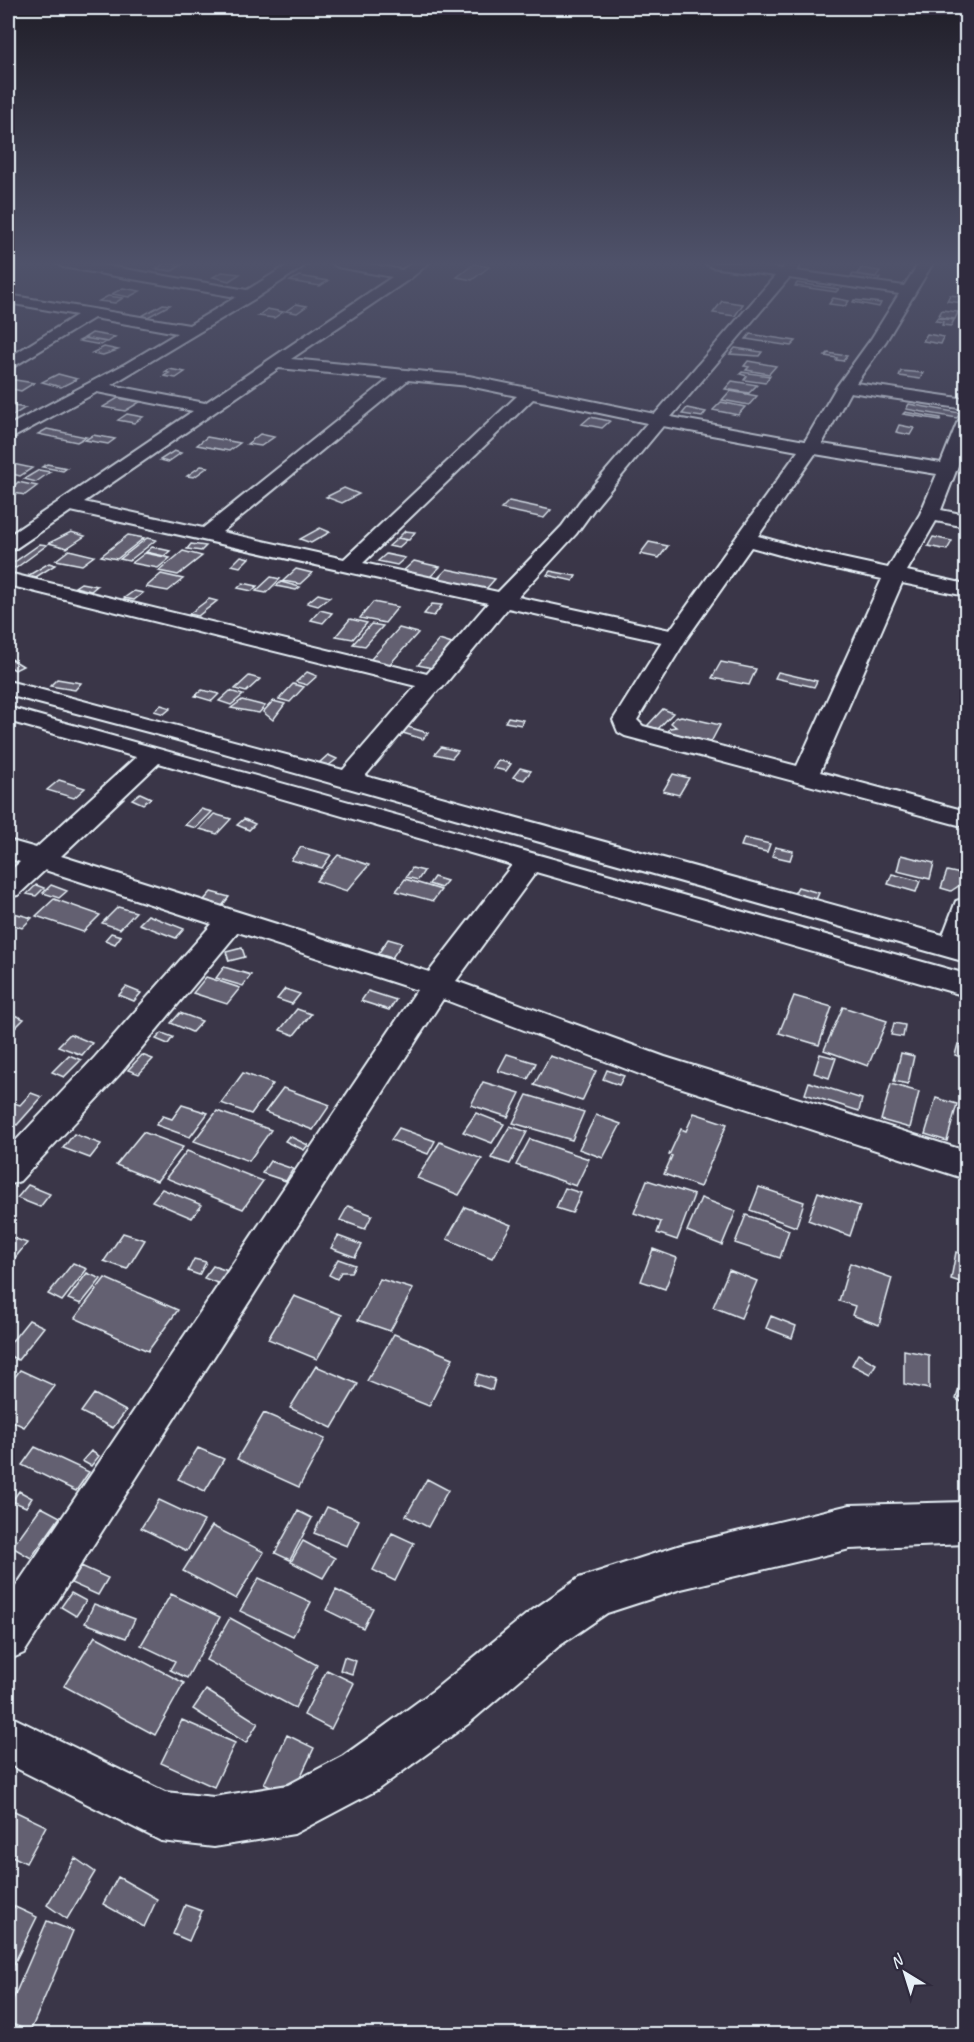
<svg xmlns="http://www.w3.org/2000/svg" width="974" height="2042" font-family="Caveat,sans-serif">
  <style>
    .building { fill: #636171; stroke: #e8f1f8; stroke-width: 1.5 }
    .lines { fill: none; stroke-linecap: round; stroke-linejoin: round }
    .street-casing { stroke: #e8f1f8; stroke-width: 4 }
    .street { fill: #2f2a3d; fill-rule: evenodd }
  </style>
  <rect width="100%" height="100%" fill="#3a3648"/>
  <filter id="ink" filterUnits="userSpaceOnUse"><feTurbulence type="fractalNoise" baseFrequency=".0167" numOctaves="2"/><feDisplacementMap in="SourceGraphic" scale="12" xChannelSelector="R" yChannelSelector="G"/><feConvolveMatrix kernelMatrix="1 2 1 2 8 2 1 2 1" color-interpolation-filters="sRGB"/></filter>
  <g filter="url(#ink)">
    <path class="building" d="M165 263H170L182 265 172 271 156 269Z
      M474 264 489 267 472 280 457 277Z
      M861 268 880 271 876 277 857 274Z
      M222 272 240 274 229 281 213 277Z
      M853 274 880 278 876 284 848 281Z
      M299 276 328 281 320 286 290 281Z
      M797 283 839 289 836 292 795 286Z
      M123 288 140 291 129 297 112 294Z
      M950 295 966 297V298L963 303 947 301Z
      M108 296 123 298 115 303 99 301Z
      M833 298 849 301 845 306 829 304Z
      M854 300 881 303 879 307 853 302Z
      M722 301 743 304 735 316 713 313Z
      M163 304 170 305 144 319 138 318Z
      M296 304 307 306 297 313 286 311Z
      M267 309 283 312 274 318 258 316Z
      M942 310 958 312 955 319 938 317Z
      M937 318 954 320 951 326 942 325 943 322 935 321Z
      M92 333 115 337 108 342 84 338Z
      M750 334 796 341 791 346 746 339Z
      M927 334 944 337 941 344 923 341Z
      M85 338 106 342 101 345 79 341Z
      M104 347 118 350 103 355 92 353Z
      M735 348 762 352 759 356 730 354Z
      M828 353 847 356 843 361 836 360 837 358 825 356Z
      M748 361 776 366 769 374 746 370 749 367 744 366Z
      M169 369 185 372 176 378 164 376 169 373 165 372Z
      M901 371 923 373 920 379 899 376Z
      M742 372 770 376 765 383 744 380 747 376 740 374Z
      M58 374 77 379 61 387 42 382Z
      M8 379H9L34 383 21 391 8 388Z
      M732 381 757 385 749 393 725 389Z
      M730 391 757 396 749 405 722 400Z
      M118 398 140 402 125 411 103 407Z
      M721 402 745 407 738 415 713 410Z
      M909 404 960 413 957 418 906 409Z
      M8 405 25 408 12 416 8 415Z
      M687 408 706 412 702 417 682 414Z
      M905 412 941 418 940 420 903 414Z
      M127 414 143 417 134 423 118 420Z
      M590 417 610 421 602 428 582 424Z
      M899 425 914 428 910 435 896 432Z
      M47 429 86 437 77 442 38 434Z
      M260 434 274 437 261 446 247 444Z
      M93 435 115 439 108 444 85 440Z
      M207 437 240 443 229 451 197 445Z
      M174 451 181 453 168 462 160 460Z
      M8 463 32 468 20 476 8 473Z
      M47 464 67 468 63 471 42 467Z
      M201 466 208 467 194 477 187 476Z
      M39 470 50 472 36 482 24 479Z
      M18 482 37 486 25 495 8 492Z
      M344 488 359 494 342 503 326 497Z
      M509 501 551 510 544 518 501 509Z
      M320 528 330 532 311 543 300 539Z
      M405 531 415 532 409 540 398 538Z
      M71 532 85 536 67 548 49 543Z
      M128 535 144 538 117 559 101 556Z
      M933 537 952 541 947 550 928 546Z
      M147 538 156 540 129 561 120 559Z
      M398 538 407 540 398 548 389 546Z
      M649 542 668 546 659 558 640 554Z
      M40 544 47 545 16 568 9 566Z
      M191 544 206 546 201 551 187 549Z
      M152 547 170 551 164 556 146 552Z
      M69 550 94 556 82 565 56 560Z
      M183 551 202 556 178 575 159 571Z
      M145 553 170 558 158 568 132 563Z
      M386 554 405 558 397 565 378 561Z
      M241 556 249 558 240 567 232 565Z
      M414 561 440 567 429 578 402 572Z
      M49 563 55 565 36 577 29 575Z
      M296 569 312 573 300 584 283 581Z
      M447 569 495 579 486 589 437 579Z
      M550 571 576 576 573 581 547 575Z
      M161 574 183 579 168 591 146 587Z
      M271 577 280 579 266 593 256 591Z
      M281 582 300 587 296 590 276 586Z
      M81 583 97 586 91 591 75 587Z
      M243 583 257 586 252 591 238 588Z
      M134 591 143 593 134 600 124 598Z
      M318 594 330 597 318 606 307 603Z
      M209 599 217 601 198 616 189 614Z
      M373 602 398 607 385 623 360 618Z
      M432 604 442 605 434 616 424 614Z
      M320 610 332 613 323 623 311 620Z
      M350 619 367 623 353 639 336 636Z
      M371 624 383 626 365 646 353 644Z
      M399 628 418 633 389 665 370 660Z
      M439 640 452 644 432 668 418 665Z
      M8 657 23 666 15 670 8 666Z
      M721 662 756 669 749 685 712 678Z
      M307 672 317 676 307 685 296 682Z
      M778 672 817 681 814 687 775 678Z
      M249 676 260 679 246 692 235 689Z
      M57 679 81 683 75 690 50 686Z
      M293 684 304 687 290 702 279 699Z
      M202 690 219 694 212 701 195 696Z
      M230 691 243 695 231 705 219 701Z
      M242 700 265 706 259 713 231 708Z
      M273 701 285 704 273 720 263 712Z
      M161 705 171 708 164 714 154 711Z
      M663 709 673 713 658 729 647 726Z
      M681 716 720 725 711 742 668 732 670 728 676 727 671 723 675 718Z
      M508 717 523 720 521 725 505 722Z
      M408 727 428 733 423 739 403 733Z
      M441 747 458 751 452 758 435 754Z
      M328 755 337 759 328 766 319 763Z
      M498 760 511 764 506 771 493 768Z
      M520 768 531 771 524 780 513 777Z
      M673 774 689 778 679 795 663 791Z
      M59 780 85 788 74 798 47 790Z
      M140 793 151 798 143 804 132 799Z
      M201 809 212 812 196 828 185 825Z
      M214 814 231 819 217 834 200 829Z
      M244 819 255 824 249 830 237 825Z
      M744 838 770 844 767 852 741 846Z
      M301 847 331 855 322 868 291 860Z
      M775 847 793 851 790 860 772 856Z
      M338 855 369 865 347 891 316 881Z
      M901 855 934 863 930 879 897 871Z
      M412 868 424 871 418 880 406 877Z
      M947 871 961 874 960 885 951 891 941 888Z
      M892 874 920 881 916 892 888 884Z
      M434 877 447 881 441 888 429 884Z
      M405 879 441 890 433 901 396 891Z
      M36 885 44 888 36 896 27 894Z
      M51 885 67 891 59 898 43 893Z
      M798 887 819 893 814 904 792 897Z
      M211 892 229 897 222 906 204 900Z
      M54 899 100 915 83 932 36 916Z
      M118 907 136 912 120 929 102 923Z
      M10 912 32 918 22 928 8 923Z
      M148 915 184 929 176 938 139 924Z
      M111 933 121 936 115 944 105 940Z
      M388 939 402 943 392 958 378 954Z
      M242 948 245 957 229 961 226 952Z
      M224 967 251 975 243 986 216 978Z
      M206 977 240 988 227 1004 193 993Z
      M126 987 141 993 134 1001 119 995Z
      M285 989 300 994 292 1004 277 999Z
      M368 991 396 1000 389 1010 361 1001Z
      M794 996 832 1007 819 1045 779 1033Z
      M843 1007 887 1021 868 1066 824 1050Z
      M297 1009 311 1014 294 1035 280 1030Z
      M180 1013 202 1021 192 1032 171 1023Z
      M14 1015 24 1019 15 1028 8 1025V1021Z
      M894 1023 905 1025 903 1037 891 1035Z
      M162 1033 173 1037 168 1044 156 1039Z
      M70 1034 92 1043 82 1055 58 1046Z
      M958 1044 966 1046V1059L955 1055Z
      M901 1053 914 1056 908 1084 894 1081Z
      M507 1054 536 1063 528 1079 498 1071Z
      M820 1054 836 1058 829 1078 814 1073Z
      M69 1055 81 1060 64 1077 52 1072Z
      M142 1055 153 1059 139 1074 128 1070Z
      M550 1056 596 1071 582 1101 534 1085Z
      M607 1070 624 1076 619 1085 603 1079Z
      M243 1073 273 1084 251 1114 221 1103Z
      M483 1082 520 1093 508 1117 471 1105Z
      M809 1082 862 1099 859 1111 805 1094Z
      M891 1084 919 1092 910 1128 881 1120Z
      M283 1088 330 1105 313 1130 265 1112Z
      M31 1093 42 1097 17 1125 8 1121V1101L20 1105Z
      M527 1095 584 1112 572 1140 513 1123Z
      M936 1098 957 1104 947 1141 925 1134Z
      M182 1105 208 1113 190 1137 156 1125 163 1116 172 1119Z
      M217 1111 271 1130 249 1161 194 1141Z
      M476 1113 504 1124 492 1143 463 1132Z
      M694 1113 727 1124 700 1187 664 1174 672 1156 669 1155 681 1129 686 1131Z
      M596 1115 621 1124 603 1158 579 1149Z
      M510 1126 527 1132 510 1164 491 1158Z
      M399 1128 435 1141 428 1154 391 1140Z
      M143 1132 183 1147 157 1181 116 1165Z
      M74 1134 101 1144 90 1158 63 1148Z
      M289 1136 308 1145 304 1150 285 1141Z
      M530 1139 589 1159 576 1186 516 1165Z
      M440 1142 482 1159 459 1195 417 1178Z
      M187 1151 263 1181 243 1209 166 1178Z
      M270 1161 293 1169 286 1181 262 1173Z
      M647 1180 694 1195 677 1240 657 1233 661 1222 634 1213Z
      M28 1185 50 1194 40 1207 17 1198Z
      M759 1187 804 1202 796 1227 750 1210Z
      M565 1188 581 1193 572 1213 556 1208Z
      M162 1189 202 1205 192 1218 152 1201Z
      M818 1192 860 1206 850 1236 808 1220Z
      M701 1198 736 1211 722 1245 687 1231Z
      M348 1206 372 1215 365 1229 340 1220Z
      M465 1207 511 1225 492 1258 447 1239Z
      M746 1215 789 1230 780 1258 735 1243Z
      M123 1233 145 1240 127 1269 104 1261Z
      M8 1236 27 1243 14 1259 8 1257Z
      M338 1236 362 1245 355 1257 331 1248Z
      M653 1249 677 1258 665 1289 641 1281Z
      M956 1252 966 1255V1284L951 1279Z
      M194 1259 206 1262 199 1275 188 1271Z
      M338 1259 355 1265 351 1272H341L337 1279 329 1275Z
      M73 1263 87 1269 62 1301 48 1294Z
      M850 1263 892 1278 879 1325 852 1315 855 1306 839 1301Z
      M213 1266 228 1271 220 1284 204 1278Z
      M729 1270 757 1281 741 1318 713 1307Z
      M87 1273 101 1279 81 1304 68 1299Z
      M105 1278 178 1310 148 1351 75 1318Z
      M380 1279 413 1289 390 1331 358 1320Z
      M294 1296 342 1315 317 1359 268 1339Z
      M771 1316 796 1326 792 1338 766 1328Z
      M29 1320 44 1327 18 1360 8 1355V1346Z
      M394 1334 453 1358 429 1406 367 1381Z
      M904 1350 929 1355V1389L904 1384Z
      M858 1354 876 1364 870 1374 852 1365Z
      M965 1363H966V1404L956 1399Z
      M316 1366 358 1384 332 1428 290 1408Z
      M20 1370 55 1386 24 1427 8 1419V1386Z
      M478 1374 495 1379 492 1390 474 1384Z
      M94 1394 126 1411 113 1428 81 1412Z
      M264 1413 325 1439 299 1487 237 1459Z
      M35 1447 89 1472 76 1491 22 1465Z
      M198 1448 224 1459 205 1491 178 1479Z
      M91 1451 99 1456 91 1466 82 1461Z
      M427 1479 448 1490 428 1527 406 1516Z
      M19 1491 32 1498 26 1507 12 1501Z
      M159 1500 204 1521 187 1551 141 1528Z
      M41 1507 60 1517 31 1558 12 1547Z
      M327 1507 359 1520 347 1546 314 1533Z
      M298 1511 312 1518 290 1560 275 1553Z
      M212 1526 264 1552 236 1599 183 1571Z
      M392 1533 414 1543 395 1581 373 1570Z
      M303 1541 335 1558 323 1578 291 1562Z
      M81 1566 108 1578 98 1595 71 1583Z
      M259 1578 311 1602 293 1636 240 1611Z
      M336 1590 373 1608 363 1628 326 1610Z
      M71 1593 86 1601 76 1616 61 1607Z
      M171 1594 220 1617 187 1678 170 1670 175 1661 141 1645Z
      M94 1604 135 1619 126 1638 85 1623Z
      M230 1618 317 1665 295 1708 206 1660Z
      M95 1636 184 1683 155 1735 64 1686Z
      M344 1657 356 1661 352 1674 340 1670Z
      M327 1670 354 1683 331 1729 304 1715Z
      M206 1690 258 1723 246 1743 193 1709Z
      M182 1720 235 1743 214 1787 161 1763Z
      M287 1735 314 1748 291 1797 264 1784Z
      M8 1808 46 1826 26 1863 8 1854Z
      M75 1858 95 1872 67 1919 47 1905Z
      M118 1877 157 1899 144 1927 103 1904Z
      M185 1905 202 1911 189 1941 173 1934Z
      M13 1906 37 1917 8 1976V1916Z
      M47 1921 73 1931 30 2032 8 2022V2011Z"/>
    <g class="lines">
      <g class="street-casing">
        <path id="street" d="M56 263H90L247 290 291 263H309L256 298 111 385 205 403 392 277 338 267 331 263H365L402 270 412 263H429L411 278 291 359 469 376 655 414 775 276 712 267 705 263H745L782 269 787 263H802L796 271 904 286 919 263H933L886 341 856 383 966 399V409L850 392 822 444 941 463 957 423 960 419 966 418V445L941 510 966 515V527L936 521 907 571 966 584V596L902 583 820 772 966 811V827L625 736 618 732 613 720 662 642 508 608 442 688 439 689 365 776 943 935 956 901 966 898V962L167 737 8 695V681L343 770 416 686 8 585V573L427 674 488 603 71 511 15 549 8 551V536L193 411 97 392 14 437 8 438V426L125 364 177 333 94 318 8 370V358L77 315 8 303V295L189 325 236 297 63 267ZM789 278 899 294 871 339 837 386 805 441 671 417ZM279 368 389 379 203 528 84 502ZM408 380 469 386 517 396 344 559 222 532ZM533 399 647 423 580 501 562 526 498 592 363 563ZM663 426 798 451 670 630 518 597 576 534 594 509ZM815 454 937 474 920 514 888 568 819 553 758 536ZM751 547 816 565 882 579 797 766 643 726 637 720 687 638Z
          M8 707 966 974V996L536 872 456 981 665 1057 966 1151V1179L642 1075 443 999 24 1653 8 1660V1598L417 990 238 932 119 1075 20 1181 8 1185V1149L95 1057 212 924 45 870 18 895 8 897V873L20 862 8 858V840L36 848 136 757 8 721ZM159 763 512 865 429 972 61 856Z
          M966 1502V1544L850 1549 681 1589 607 1613 559 1646 468 1724 377 1790 294 1834 214 1847 161 1841 8 1764V1715L165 1792 214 1797 288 1785 343 1756 378 1731 434 1690 527 1614 579 1578 681 1545 850 1505Z"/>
      </g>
      <use href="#street" class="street"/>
    </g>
  </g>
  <linearGradient id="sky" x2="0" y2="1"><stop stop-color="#201e28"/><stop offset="0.48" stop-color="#4f526a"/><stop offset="1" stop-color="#4f526a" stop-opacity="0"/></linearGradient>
  <rect width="974" height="549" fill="url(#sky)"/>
  <rect width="974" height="2042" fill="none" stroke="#2f2a3d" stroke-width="30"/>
  <rect x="15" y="15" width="944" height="2012" fill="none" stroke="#e8f1f8" stroke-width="2" filter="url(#ink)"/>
  <g transform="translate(905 1973) rotate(322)" stroke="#2f2a3d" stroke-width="4.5" paint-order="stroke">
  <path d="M0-4.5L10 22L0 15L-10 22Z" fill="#e8f1f8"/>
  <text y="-9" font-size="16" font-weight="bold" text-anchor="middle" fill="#e8f1f8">N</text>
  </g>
</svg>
